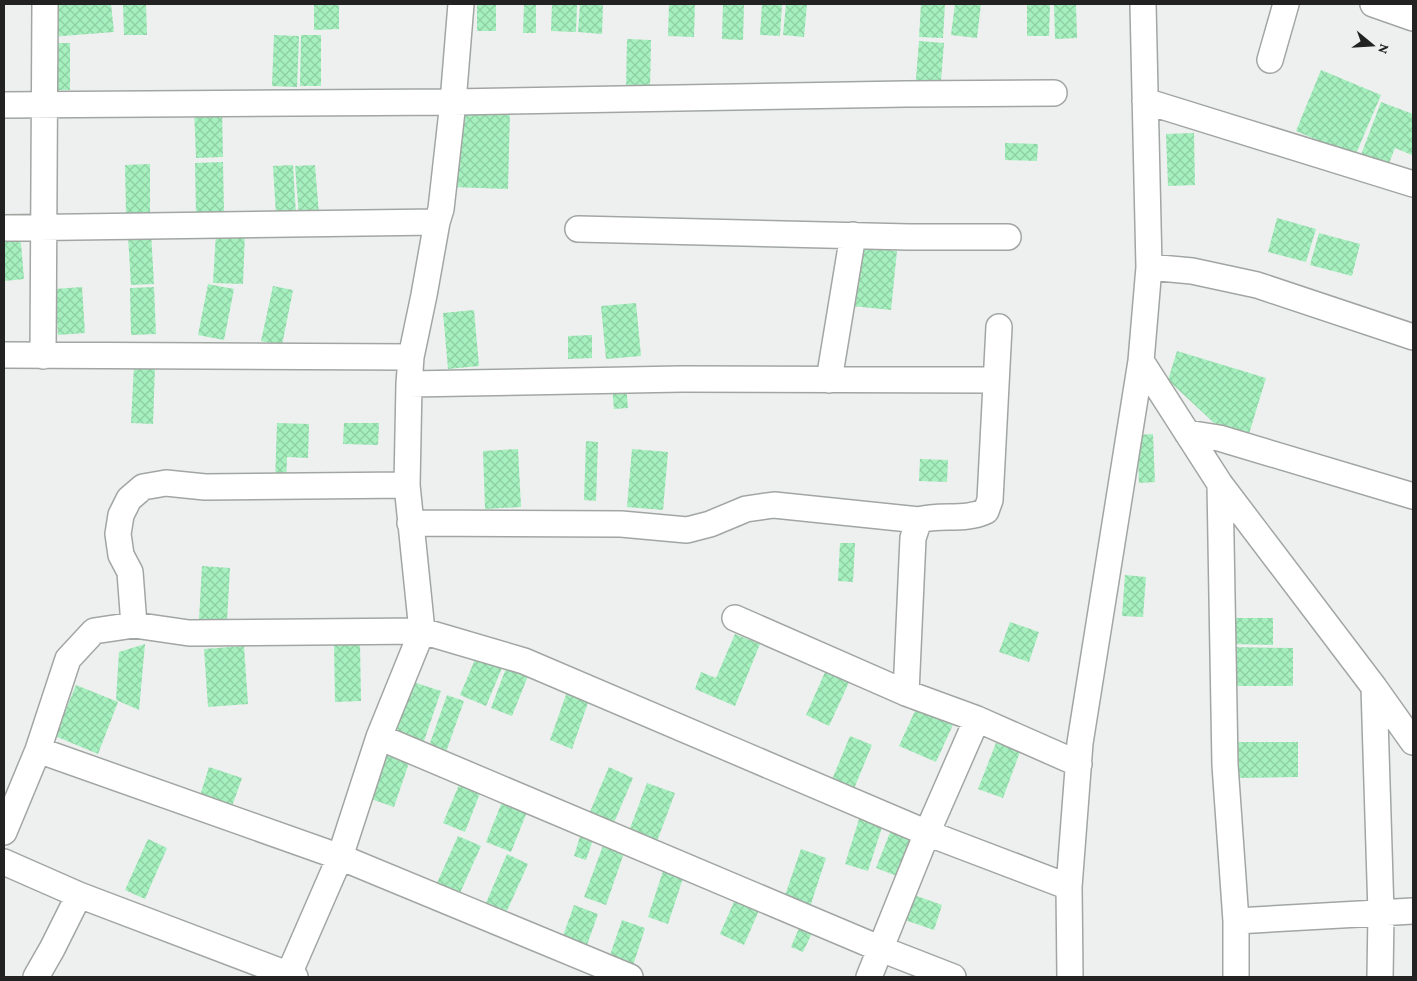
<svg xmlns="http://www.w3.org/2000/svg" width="1417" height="981" font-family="'Crimson Pro',serif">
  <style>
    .building { fill: url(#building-cross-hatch) }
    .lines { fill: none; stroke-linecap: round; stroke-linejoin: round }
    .minor-casing { stroke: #a2a6a3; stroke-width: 28 }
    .minor { stroke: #fff; stroke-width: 25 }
  </style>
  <defs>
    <pattern id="building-cross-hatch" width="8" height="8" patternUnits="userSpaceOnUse" patternTransform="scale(1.25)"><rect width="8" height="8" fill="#a5f0be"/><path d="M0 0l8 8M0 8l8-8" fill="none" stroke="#8ecea3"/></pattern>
  </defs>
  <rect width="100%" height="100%" fill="#edf0ee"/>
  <path class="building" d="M48 4H111L114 32 50 37Z
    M123 4H146L147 35H124Z
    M314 4H339V29L314 30Z
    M477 4H496V31H477Z
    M524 4H536V33H523Z
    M552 4H577L576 32 551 31Z
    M580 4H603L602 34 578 32Z
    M669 4H695L694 37 668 36Z
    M723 4H744L743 40 722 39Z
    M762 4H782L780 36 760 35Z
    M786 4H807L804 37 783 35Z
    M921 4H945L943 38 919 37Z
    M955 4H981L977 38 951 35Z
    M1027 4H1050L1049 36H1027Z
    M1054 4H1076L1077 38 1055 39Z
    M274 35 299 36 297 87 272 86Z
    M301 35H321V86H300Z
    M627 39 651 40 650 89H626Z
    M919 41 944 43 940 93 915 91Z
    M48 43H70V90H48Z
    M1321 70 1381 95 1355 156 1296 131Z
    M1381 102 1413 114V151L1412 155 1395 148 1386 171 1359 160Z
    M222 108 223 157 196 158 194 109Z
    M455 109 510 110 508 189 452 187Z
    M1194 133 1195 185 1168 186 1166 134Z
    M1005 143 1038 144 1037 161 1005 160Z
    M223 162 224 214 196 215 195 163Z
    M150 164V214H126L125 165Z
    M293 165 296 215 276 216 273 166Z
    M315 165 319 214 299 216 295 166Z
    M1277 218 1316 229 1306 262 1268 252Z
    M20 232 24 279 4 281V233Z
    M216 232 245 233 243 284 213 283Z
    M151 233 154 284 131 285 128 235Z
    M1319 233 1360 244 1352 276 1310 265Z
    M858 247 897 251 891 310 852 306Z
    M208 284 234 289 224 340 198 335Z
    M273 286 293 290 282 345 261 341Z
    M82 287 85 333 58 335 55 289Z
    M154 287 156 334 131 335 130 288Z
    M636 303 641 356 606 359 601 306Z
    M474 310 479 366 448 369 443 313Z
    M592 335V358L568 359V336Z
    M1177 351 1266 378 1249 434 1214 423 1168 380Z
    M134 366 155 367 153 424 131 423Z
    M626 385 628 408 614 409 612 387Z
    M277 423 309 424 308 458 287 457 286 484 275 483Z
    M344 423H379L378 445 343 444Z
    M1153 434 1155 482 1139 483 1137 435Z
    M586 441 598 442 596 501 584 500Z
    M518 449 521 507 485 509 483 451Z
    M632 449 668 452 663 510 627 507Z
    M920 459 948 460 947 482 919 481Z
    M840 543H855L853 582 838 581Z
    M202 566 230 568 227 621 199 619Z
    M1125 575 1146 577 1143 617 1122 616Z
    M1231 618H1273V645L1230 644Z
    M1010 622 1039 632 1029 662 999 652Z
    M735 634 760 644 735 706 695 689 701 672 716 678Z
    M145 644 139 710 116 700 119 652Z
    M334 644H360L361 701 335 702Z
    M244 646 248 704 208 707 204 649Z
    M1230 647 1293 648V686H1230Z
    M479 650 505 661 486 706 460 695Z
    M508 663 530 671 512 716 491 708Z
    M826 670 850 680 829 726 806 715Z
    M413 682 441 691 423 744 395 735Z
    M76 685 118 702 98 754 55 736Z
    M568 689 590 697 572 749 550 740Z
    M447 695 464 701 446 752 429 746Z
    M919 702 956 718 936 762 899 746Z
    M850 736 872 745 853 791 831 782Z
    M1236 742H1298V777L1236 778Z
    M996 743 1020 752 1003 798 978 789Z
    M382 749 410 760 394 807 365 797Z
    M209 767 242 778 231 809 199 799Z
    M609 767 633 778 613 825 589 814Z
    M461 780 482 788 465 832 443 823Z
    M647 783 675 793 657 841 629 831Z
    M504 797 529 807 511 852 486 842Z
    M860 816 883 824 868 871 845 864Z
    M891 830 911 838 897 876 876 868Z
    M581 833 594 837 586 860 574 856Z
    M458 836 481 846 460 893 437 883Z
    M148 839 167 848 145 899 125 890Z
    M604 843 625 850 606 905 584 897Z
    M801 849 826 858 808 913 782 904Z
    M507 854 528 864 506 913 486 903Z
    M665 865 685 872 668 924 648 917Z
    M914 895 942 905 934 930 905 920Z
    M736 897 760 908 744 945 720 934Z
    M574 905 598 914 587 945 563 936Z
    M622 920 645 928 632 969 608 961Z
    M799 928 812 933 803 952 791 947Z"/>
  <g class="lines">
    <g class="minor-casing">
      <path id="minor" d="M1373 4 1413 18
        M1270 60 1286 4
        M1145 101 1413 184
        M4 105 453 102 905 94 1054 93
        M4 228 437 222
        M578 229 909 237H1008
        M1149 267 1192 271 1257 285 1413 337
        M4 355 411 357
        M43 356 45 4
        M1141 361 1220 484 1374 687 1413 742
        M829 380 853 235
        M409 384 682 379 995 380
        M1187 433 1219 438 1413 496
        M1220 484 1225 765 1236 921V977
        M410 523 621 524 687 530 710 524 746 509 774 505 919 520
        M735 618 906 693 977 719 1079 764
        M134 625 130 572 121 555 118 534 121 515 129 499 143 487 166 483 205 487 407 485
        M1374 687 1381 913 1380 977
        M906 693 913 538 919 520C941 514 965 521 986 511L990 500 999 327
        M379 737 881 949 953 977
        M38 750 340 857 630 977
        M4 832 38 750 68 659 94 631 134 625 189 633 422 631 524 661 927 833 1069 887
        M4 862 79 895 295 977
        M1236 921 1413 911
        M289 974 340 857 379 737 422 631 407 485 409 384 411 357 424 295 437 222 441 209 453 102 461 4
        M36 977 52 949 79 895
        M869 977 927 833 977 719
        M1070 977 1069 887 1080 743 1141 361 1149 267 1143 4"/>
    </g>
    <use href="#minor" class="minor"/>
  </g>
  <rect width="1417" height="981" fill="none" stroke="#212221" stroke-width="10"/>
  <g transform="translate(1372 45) rotate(108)" stroke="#edf0ee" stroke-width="4" paint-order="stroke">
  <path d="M0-4L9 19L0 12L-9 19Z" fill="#212221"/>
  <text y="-8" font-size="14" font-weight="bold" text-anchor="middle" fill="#212221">N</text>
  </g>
</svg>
